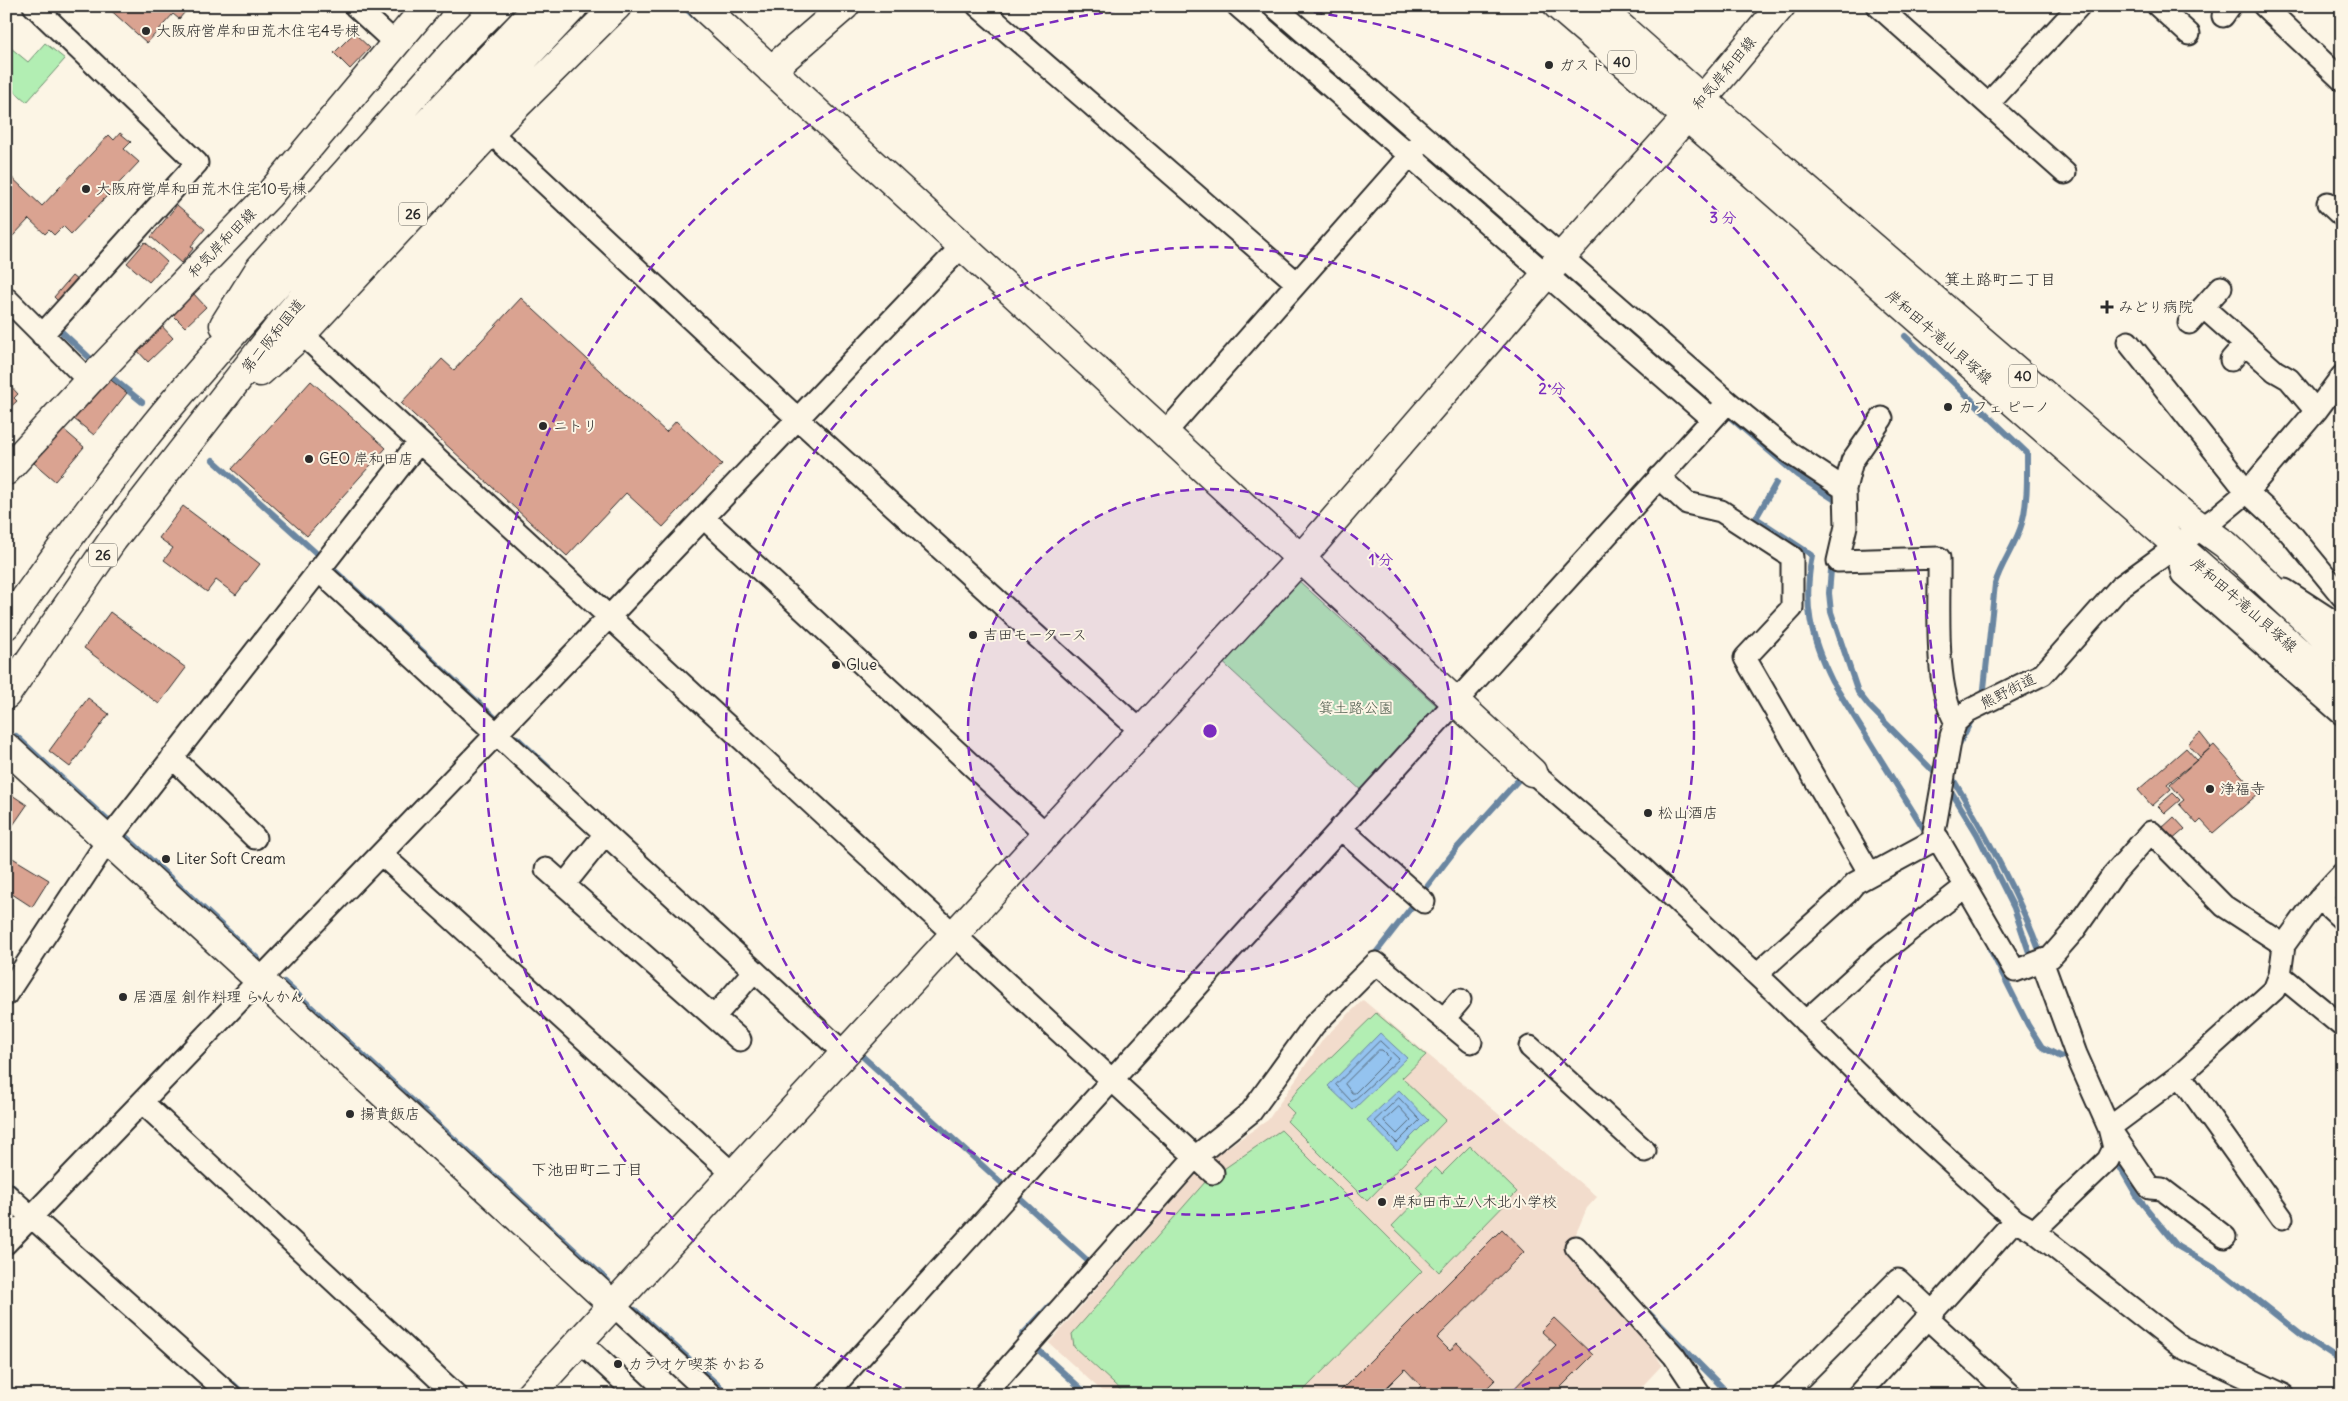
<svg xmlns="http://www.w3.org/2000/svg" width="2348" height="1401" font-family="Delius,'Klee One',sans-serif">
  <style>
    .built { fill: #f2dccc }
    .green { fill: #b2eeb3; stroke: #6e8c6f }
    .water { fill: #94c3ef; stroke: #6a86a1 }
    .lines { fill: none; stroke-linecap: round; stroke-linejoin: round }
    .shore { stroke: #556879; stroke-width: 1 }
    .stream { stroke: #6a86a1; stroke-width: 6 }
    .building { fill: #daa391; stroke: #2b2b2b }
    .street-casing { stroke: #2b2b2b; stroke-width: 25 }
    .secondary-casing { stroke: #2b2b2b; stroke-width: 31 }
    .primary-casing { stroke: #2b2b2b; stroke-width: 31 }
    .highway-casing { stroke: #2b2b2b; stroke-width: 31 }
    .street { stroke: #fcf5e5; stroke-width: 21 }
    .secondary { stroke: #fcf5e5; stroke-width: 28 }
    .primary { stroke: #fcf5e5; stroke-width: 28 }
    .highway { stroke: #fcf5e5; stroke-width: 28 }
    .ring { fill: none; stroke: #7b2cbf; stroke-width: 2.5; stroke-dasharray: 9 6 }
    .poi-dot { fill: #2b2b2b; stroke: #fcf5e5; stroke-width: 2 }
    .labels { text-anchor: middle; stroke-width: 4; stroke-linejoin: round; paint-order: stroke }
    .shield { fill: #fcf5e5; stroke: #6a6863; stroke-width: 1 }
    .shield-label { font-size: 14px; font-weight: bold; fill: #2b2b2b }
    .poi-label { font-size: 15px; fill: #2b2b2b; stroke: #fcf5e5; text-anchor: start }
    .street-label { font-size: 15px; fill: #2b2b2b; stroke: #fcf5e5 }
    .park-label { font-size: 15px; fill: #4d5c4d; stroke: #fcf5e5 }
    .neighbourhood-label { font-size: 16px; fill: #2b2b2b; stroke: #fcf5e5 }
    .centre { fill: #7b2cbf; stroke: #fcf5e5; stroke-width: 2.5 }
    .ring-label { font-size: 15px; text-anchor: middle; font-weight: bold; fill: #7b2cbf; stroke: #fcf5e5; stroke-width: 4; stroke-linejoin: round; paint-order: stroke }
  </style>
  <rect width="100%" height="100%" fill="#fcf5e5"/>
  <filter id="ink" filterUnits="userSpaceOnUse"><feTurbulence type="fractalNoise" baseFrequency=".02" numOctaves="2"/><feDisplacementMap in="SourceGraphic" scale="10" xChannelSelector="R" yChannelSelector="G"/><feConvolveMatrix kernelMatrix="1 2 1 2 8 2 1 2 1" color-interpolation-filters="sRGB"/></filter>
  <g filter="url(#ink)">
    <path class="built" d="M1363 1000 1597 1197 1587 1208 1568 1252 1643 1334 1662 1365 1634 1395H1106L1049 1343 1209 1160 1268 1120 1324 1038Z"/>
    <path class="green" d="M45 43 65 59 27 102 6 84V54L11 48 28 62Z
      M1298 580 1437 706 1438 713 1365 794 1217 657Z
      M1376 1013 1426 1055 1402 1078 1446 1120 1367 1201 1287 1121 1294 1113 1286 1105 1300 1087Z
      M1281 1130 1422 1271 1299 1395H1126L1074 1347 1072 1334 1206 1181Z
      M1470 1146 1517 1192 1439 1272 1392 1226 1423 1194 1416 1187 1435 1167 1442 1174Z"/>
    <path class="water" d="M1380 1033 1407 1058 1353 1110 1328 1086Z
      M1399 1090 1428 1120 1397 1151 1367 1120Z"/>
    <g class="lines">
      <path class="shore" d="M1380 1041 1399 1059 1352 1102 1336 1085Z
        M1379 1050H1382L1389 1057V1059L1355 1093H1352L1345 1084Z
        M1399 1098 1420 1120 1397 1143 1375 1121Z
        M1399 1107 1411 1120 1397 1134 1384 1121Z"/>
      <path class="stream" d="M683 6 696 18
        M1256 6 1536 249
        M1573 281 1612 315
        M62 332 94 362
        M1905 336 2027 453C2027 476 2028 501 2022 523 2016 545 2001 563 1995 584L1983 698
        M110 376 142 402
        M1725 413 1797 475 1835 500 1839 506
        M213 460 315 552
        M1776 483 1756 518 1812 555C1803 604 1810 637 1832 681L1927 834
        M1832 559 1829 593 1831 612 1858 692 1869 706 1939 777
        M334 570 494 717
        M16 736 107 820
        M517 738 548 767
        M1958 746 1973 717
        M1951 772 1953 779C1987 836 2018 893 2041 955
        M1948 786 1977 834 2014 908 2032 961
        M124 835 258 959
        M1423 892 1456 849 1521 777
        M1990 949 2028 1025 2042 1047 2061 1057 2066 1055
        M1371 959 1413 905
        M284 982 608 1281
        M861 1055 1006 1187
        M2114 1157 2138 1198 2177 1246 2223 1273 2304 1337 2342 1362
        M6 1181 15 1189
        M1018 1197 1089 1262
        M1049 1306 1022 1335 1088 1395
        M635 1310 729 1395
        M1646 1310 1730 1395
        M233 1384 245 1395"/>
    </g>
    <path class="building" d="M106 6H190L179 19 173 14 147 43Z
      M354 33 370 48 350 69 334 53Z
      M120 133 131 142 124 149 139 162 71 234 63 226 54 235 49 230 45 234 29 219 13 236 6 230V172L42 206 109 135 114 140Z
      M177 205 205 229 191 246 194 248 181 263 151 237Z
      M145 242 167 262 149 282 127 263Z
      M72 276 78 281 59 302 54 297Z
      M191 291 206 307 185 327 170 312Z
      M521 298 666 432 676 421 722 464 663 527 626 493 567 556 401 403 442 359 454 370Z
      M160 324 173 338 148 362 135 348Z
      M107 377 127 393 94 435 74 419Z
      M6 381 18 394 14 398 17 401 6 411Z
      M311 381 386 448 307 536 232 469Z
      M63 429 84 447 55 481 34 463Z
      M183 506 260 564 236 595 216 580 207 592 164 560 173 548 159 538Z
      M110 612 186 668 159 704 84 648Z
      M88 698 109 714 70 767 49 751Z
      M2200 733 2211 747 2200 757 2188 744Z
      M2214 745 2258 794 2213 833 2201 820 2197 824 2179 804 2184 800 2170 784Z
      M2186 748 2197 760 2167 784 2171 789 2152 806 2138 790Z
      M6 791 27 805 9 831 6 829Z
      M2173 793 2180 800 2165 813 2158 806Z
      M2174 817 2185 829 2171 841 2161 829Z
      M6 854 49 880 32 907 6 890Z
      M1502 1229 1524 1252 1437 1338 1450 1351 1457 1343 1495 1380 1487 1388 1495 1395H1422L1417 1390 1421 1386 1405 1369 1379 1395H1336Z
      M1554 1318 1593 1355 1553 1395H1508L1556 1345 1541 1331Z"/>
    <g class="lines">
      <g class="street-casing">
        <path id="street" d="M34 6 197 163 42 335
          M355 6 395 43
          M978 6 1297 283
          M1238 6 1712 419
          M1274 6 1728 402 1790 453 1845 489 1852 461 1882 418
          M1878 6 2065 173
          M2158 6 2189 34
          M2264 6 2342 80
          M2223 16 2230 6
          M1988 104 2079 6
          M490 132 798 419 1141 731
          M2328 203 2342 216
          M6 298 89 381
          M2203 307 2275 371 2289 379 2316 411
          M2189 323 2221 287
          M302 334 1213 1173
          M2128 342 2247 492 2287 529 2342 596
          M2231 360 2245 344
          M2342 376 2316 411 2247 492 2217 517 2120 587 2043 674 1968 711 1956 722 1951 736 1934 832 2015 971 2051 957 2073 932 2113 875 2151 832 2224 906 2284 945 2280 975 2342 1026
          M1165 433 1418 146
          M1659 477 1687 503 1721 511 1792 557V608L1745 658 1870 874
          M1845 489 1846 526 1838 561 1939 558C1940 601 1933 687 1956 722
          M704 518 1046 834
          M2176 546 2182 574 2342 714
          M318 570 844 1053
          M2285 590 2342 627
          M172 757 255 838
          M1532 772 1624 851 1774 991 1903 1118 2015 1220 2034 1231 2181 1347 2284 1395
          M1340 828 1424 902
          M381 854 733 1174
          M546 869 740 1040
          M564 885 605 834
          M2319 898 2342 919
          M2284 945 2313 905 2342 874
          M2042 961 2076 1054 2109 1128 2150 1188 2162 1189 2225 1237
          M1757 974 1846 894 1855 883 1938 838
          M6 995 108 840 419 442
          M714 1017 754 971
          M1444 1019 1460 1000
          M1805 1022 1881 953 1966 886
          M1530 1047 1645 1151
          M2180 1075 2282 1218
          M142 1102 456 1395
          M6 1194 230 1395
          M2034 1231 2108 1160 2114 1148 2109 1128 2180 1075 2274 990 2280 975
          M6 1243 609 617 962 246
          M1576 1247 1674 1356 1700 1395
          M613 1305 711 1395
          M1926 1317 2011 1395
          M580 1341 638 1395
          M826 1395 1728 402
          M984 1395 1195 1157 1251 1112 1314 1025 1376 963 1471 1042
          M1783 1395 1898 1280 1931 1311
          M1858 1395 2015 1220"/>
      </g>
      <g class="secondary-casing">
        <path id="secondary" d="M702 6 1532 772
          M771 70 845 6
          M6 471 89 381 268 196 427 6
          M6 747 613 1305
          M530 1395 1301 558 1562 256 1702 100 1781 6"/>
      </g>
      <g class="primary-casing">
        <path id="primary" d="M1558 6 1745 167 2342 690
          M1597 6 1726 120 2183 514 2226 545 2342 654"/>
      </g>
      <g class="highway-casing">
        <path id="highway" d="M224 325 260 268 465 39 498 6
          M260 372 302 334 490 132 617 6
          M6 625C63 546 119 466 182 392 296 259 418 133 539 6
          M6 695 112 541 287 316 352 240 574 6"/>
      </g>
      <use href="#street" class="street"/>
      <use href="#secondary" class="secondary"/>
      <use href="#primary" class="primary"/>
      <use href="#highway" class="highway"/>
    </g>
  </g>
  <circle cx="1210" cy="731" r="242" fill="#7b2cbf" fill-opacity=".12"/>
  <g class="ring">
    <circle cx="1210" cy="731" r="242"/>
    <circle cx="1210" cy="731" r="484"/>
    <path d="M915 1394A726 726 0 0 1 1166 6M1254 6A726 726 0 0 1 1505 1394"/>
  </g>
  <g class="poi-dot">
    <circle cx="146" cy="31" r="5"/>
    <circle cx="1549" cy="65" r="5"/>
    <circle cx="86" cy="189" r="5"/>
    <path d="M2104.5 299.5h5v5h5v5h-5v5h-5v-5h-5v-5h5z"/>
    <circle cx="1948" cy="407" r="5"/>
    <circle cx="543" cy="426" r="5"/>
    <circle cx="309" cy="459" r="5"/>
    <circle cx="973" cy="635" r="5"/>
    <circle cx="836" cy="665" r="5"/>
    <circle cx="2210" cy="789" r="5"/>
    <circle cx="1648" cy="813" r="5"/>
    <circle cx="166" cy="859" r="5"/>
    <circle cx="123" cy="997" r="5"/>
    <circle cx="350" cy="1114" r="5"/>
    <circle cx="1382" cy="1202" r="5"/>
    <circle cx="618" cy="1364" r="5"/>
  </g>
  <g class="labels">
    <g class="shield">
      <rect x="1608" y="50.5" width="28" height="23" rx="4"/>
      <rect x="399" y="202.5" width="28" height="23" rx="4"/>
      <rect x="2009" y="364.5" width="28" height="23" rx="4"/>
      <rect x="89" y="543.5" width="28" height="23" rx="4"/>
    </g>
    <g class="shield-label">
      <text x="1622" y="67">40</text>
      <text x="413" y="219">26</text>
      <text x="2023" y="381">40</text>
      <text x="103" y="560">26</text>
    </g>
    <g class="poi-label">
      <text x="156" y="36">大阪府営岸和田荒木住宅4号棟</text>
      <text x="1559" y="70">ガスト</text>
      <text x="96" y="194">大阪府営岸和田荒木住宅10号棟</text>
      <text x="2118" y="312">みどり病院</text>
      <text x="1958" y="412">カフェ ピーノ</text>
      <text x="553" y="431">ニトリ</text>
      <text x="319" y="464">GEO 岸和田店</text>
      <text x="983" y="640">吉田モータース</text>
      <text x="846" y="670">Glue</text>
      <text x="2220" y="794">浄福寺</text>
      <text x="1658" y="818">松山酒店</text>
      <text x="176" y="864">Liter Soft Cream</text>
      <text x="133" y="1002">居酒屋 創作料理 らんかん</text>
      <text x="360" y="1119">揚貴飯店</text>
      <text x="1392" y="1207">岸和田市立八木北小学校</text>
      <text x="628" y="1369">カラオケ喫茶 かおる</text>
    </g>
    <g class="street-label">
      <text transform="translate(1724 73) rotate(-50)" y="5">和気岸和田線</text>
      <text transform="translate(222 243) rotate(-46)" y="5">和気岸和田線</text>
      <text transform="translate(273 336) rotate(-51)" y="5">第二阪和国道</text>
      <text transform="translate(1939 337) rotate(41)" y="5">岸和田牛滝山貝塚線</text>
      <text transform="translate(2244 605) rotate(41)" y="5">岸和田牛滝山貝塚線</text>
      <text transform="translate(2008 691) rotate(-27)" y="5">熊野街道</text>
    </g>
    <g class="park-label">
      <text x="1356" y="713">箕土路公園</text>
    </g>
    <g class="neighbourhood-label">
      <text x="2000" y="285">箕土路町二丁目</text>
      <text x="587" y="1175">下池田町二丁目</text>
    </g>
  </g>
  <circle cx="1210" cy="731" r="8" class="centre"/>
  <g class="ring-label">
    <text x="1723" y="223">3 分</text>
    <text x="1552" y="394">2 分</text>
    <text x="1381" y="565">1 分</text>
  </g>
  <rect width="2348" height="1401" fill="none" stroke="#fcf5e5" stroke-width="25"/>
  <rect x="12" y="12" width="2323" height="1376" fill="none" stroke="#2b2b2b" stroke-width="2" filter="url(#ink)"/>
</svg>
